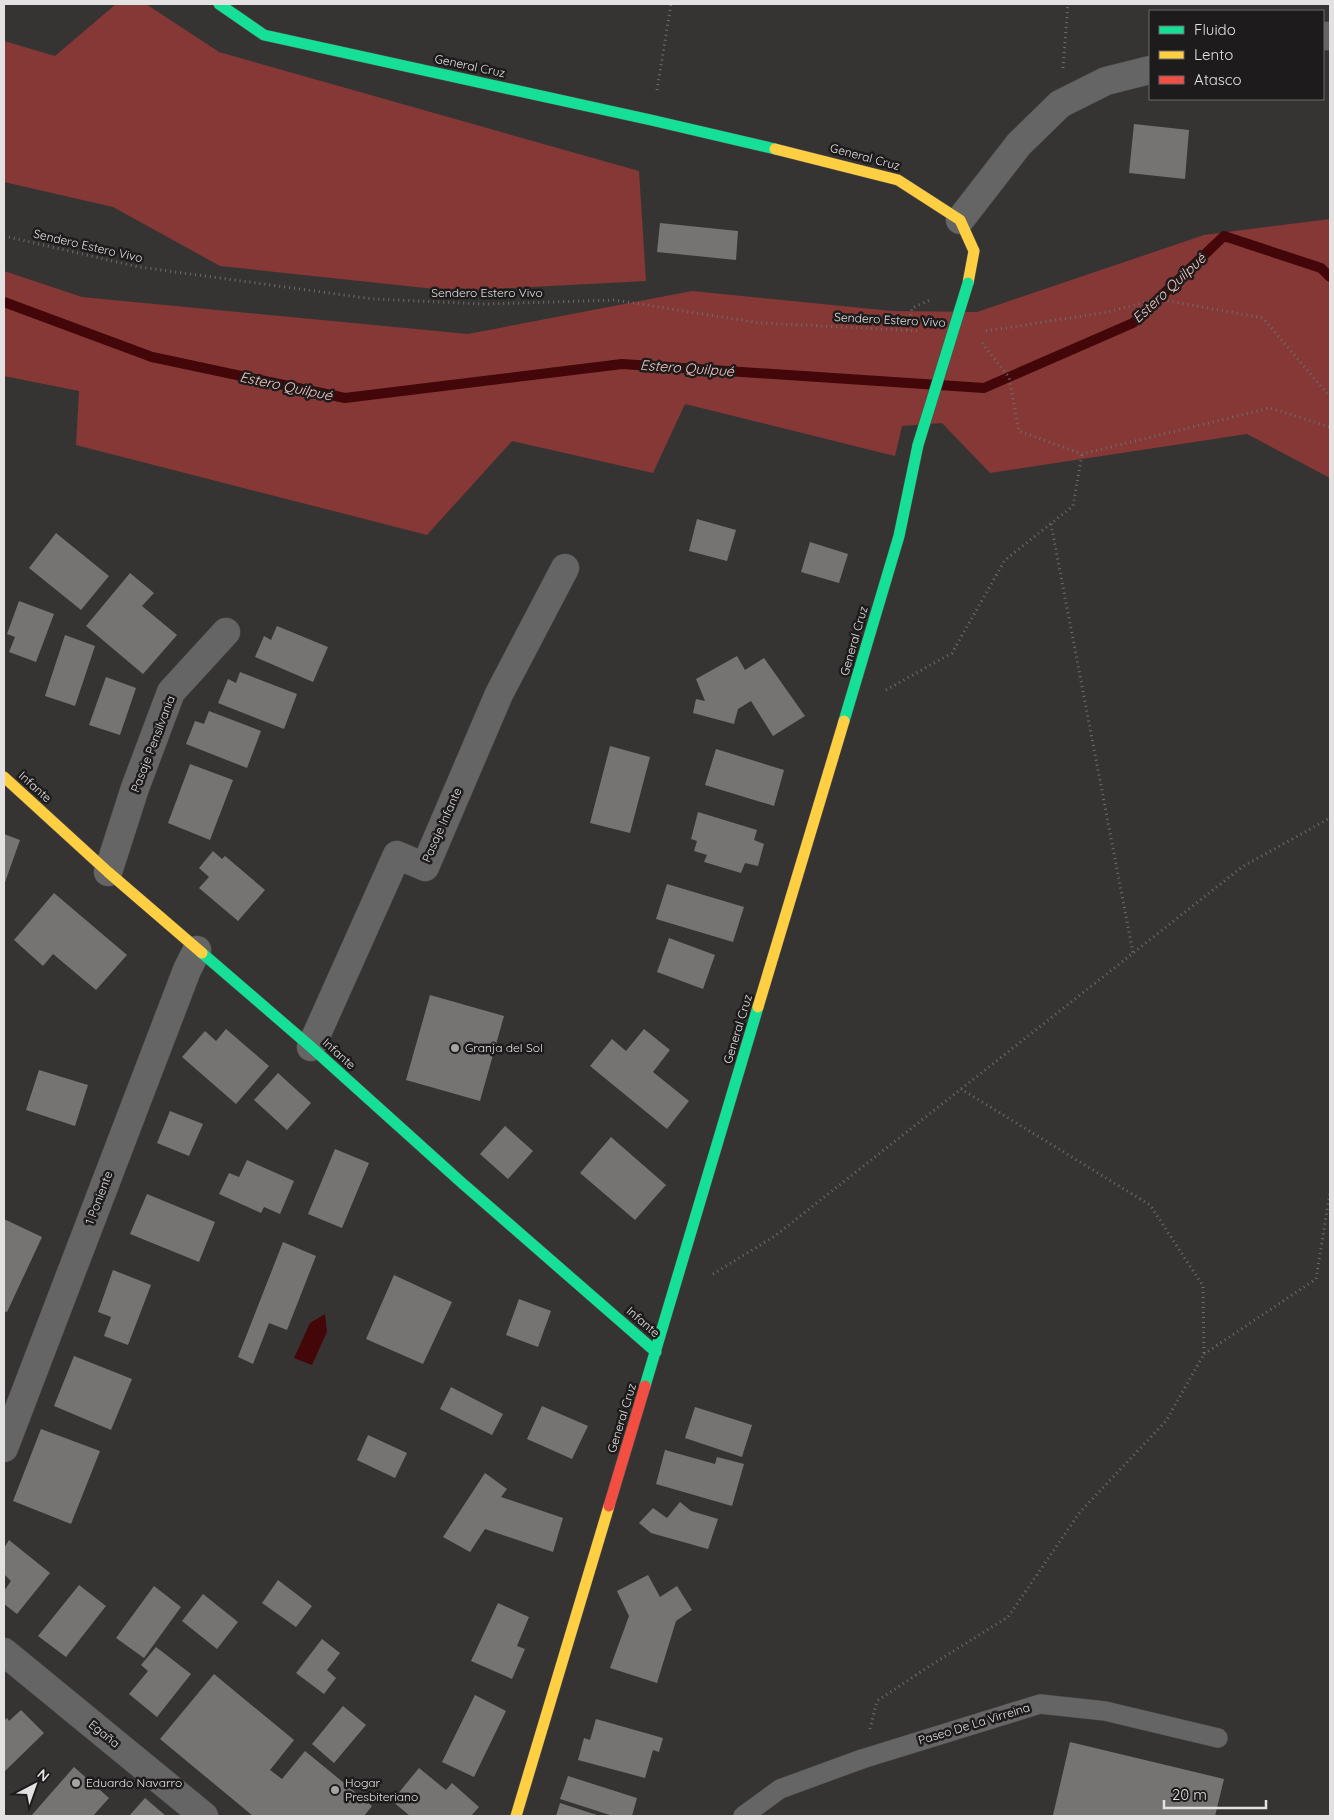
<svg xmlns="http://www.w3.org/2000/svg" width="1334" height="1820" font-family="Quicksand,sans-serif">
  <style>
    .forest { fill: #853835 }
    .water { fill: #430609 }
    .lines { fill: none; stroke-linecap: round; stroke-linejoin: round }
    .stream { stroke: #430609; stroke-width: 10 }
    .building { fill: #767473 }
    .lane-casing { stroke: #51504f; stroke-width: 20 }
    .street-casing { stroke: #51504f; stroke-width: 29 }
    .fast-casing { stroke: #51504f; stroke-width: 12 }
    .slow-casing { stroke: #51504f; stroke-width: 12 }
    .jam-casing { stroke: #51504f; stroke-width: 12 }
    .path { stroke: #6f6d6d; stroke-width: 3; stroke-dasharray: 1 4; stroke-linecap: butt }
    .lane { stroke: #666565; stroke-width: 19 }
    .street { stroke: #666565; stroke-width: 28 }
    .fast { stroke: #16e098; stroke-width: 11 }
    .slow { stroke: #ffcf43; stroke-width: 11 }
    .jam { stroke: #f24e42; stroke-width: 11 }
    .fast-bridge-casing { stroke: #51504f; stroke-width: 12; stroke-linecap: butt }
    .fast-bridge { stroke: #16e098; stroke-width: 11 }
    .poi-dot { fill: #a6a4a4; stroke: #1d1b1b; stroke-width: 2 }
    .labels { text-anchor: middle; stroke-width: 5; stroke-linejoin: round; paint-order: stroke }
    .street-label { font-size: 12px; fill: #e3e1e1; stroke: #1d1b1b }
    .poi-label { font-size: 12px; fill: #e3e1e1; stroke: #1d1b1b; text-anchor: start }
    .water-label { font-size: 14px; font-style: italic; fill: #fcc8c2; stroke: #1d1b1b }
  </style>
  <rect width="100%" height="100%" fill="#363433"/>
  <path class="forest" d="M116 4H146L219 52 639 171 646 281 454 291 220 266 113 207 4 182V41L55 56Z
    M1330 219V478L1247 434 990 473 942 423 902 426 895 456 685 404 653 473 512 441 427 535 76 445 79 391 4 376V271L82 297 468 334 692 291 892 311 977 312 1204 235Z"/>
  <path class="water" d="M325 1314 327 1332 312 1365 294 1358 310 1323Z"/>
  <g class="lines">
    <path class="stream" d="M4 302 152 357 345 398 622 364 984 388 1133 323 1224 236 1321 268 1330 277"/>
  </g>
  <path class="building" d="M1134 124 1189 130 1185 179 1129 173Z
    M660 223 738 231 736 260 657 252Z
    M697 519 736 530 727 561 689 551Z
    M56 533 109 576 81 610 29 568Z
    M810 542 848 554 839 583 801 572Z
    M130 573 154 593 142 606 177 635 143 674 86 626Z
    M19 601 54 614 36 662 9 652 15 637 7 634Z
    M277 626 328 647 313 682 255 657 264 636 271 640Z
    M65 635 95 646 75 706 45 696Z
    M737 656 745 670 764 658 805 716 773 736 751 701 738 709 734 724 693 713 696 699 705 701 696 679Z
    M240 672 297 694 284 729 218 703 228 679 236 683Z
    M106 677 136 688 120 735 89 725Z
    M209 711 261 731 247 768 186 744 195 721 204 724Z
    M610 746 650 757 630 833 590 823Z
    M716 749 784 770 774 806 705 785Z
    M190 764 233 780 210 840 168 823Z
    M698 812 757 830 754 840 764 844 758 866 745 863 741 873 704 862 707 855 694 851 697 841 691 839Z
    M4 834 20 840 4 885Z
    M213 851 222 859 225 856 265 890 238 921 199 888 209 877 199 868Z
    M667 884 744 907 733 942 656 919Z
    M54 893 127 955 96 990 53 954 43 966 14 940Z
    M669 938 715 955 703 989 657 972Z
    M430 995 504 1016 480 1101 406 1080Z
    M226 1029 269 1066 236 1104 182 1057 205 1031 216 1041Z
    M644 1029 670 1050 653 1072 689 1101 667 1129 590 1066 612 1039 626 1051Z
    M39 1070 88 1085 75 1126 26 1110Z
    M278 1073 311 1103 287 1130 254 1100Z
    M170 1111 203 1124 189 1156 157 1143Z
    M505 1126 533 1151 508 1179 480 1154Z
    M611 1137 666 1185 635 1220 580 1173Z
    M335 1149 369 1163 342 1228 308 1214Z
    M247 1160 294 1181 280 1214 264 1207 261 1213 219 1194 229 1173 239 1177Z
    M147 1194 215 1222 199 1262 130 1234Z
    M4 1219 42 1237 7 1312 4 1311Z
    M283 1242 316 1256 287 1330 269 1323 253 1364 238 1357Z
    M113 1270 151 1285 128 1345 104 1336 111 1317 98 1312Z
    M394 1275 452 1302 423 1364 366 1339Z
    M519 1299 551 1311 538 1347 506 1335Z
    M74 1356 132 1379 111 1430 54 1406Z
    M451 1387 503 1414 492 1435 440 1409Z
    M542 1406 588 1426 572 1459 527 1439Z
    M695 1407 752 1425 742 1457 685 1438Z
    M41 1429 100 1451 71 1524 13 1501Z
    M368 1435 407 1453 395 1478 357 1460Z
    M665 1450 715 1464 717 1457 744 1464 732 1506 656 1484Z
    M485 1473 507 1489 501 1497 563 1518 553 1552 485 1529 470 1552 443 1537Z
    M680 1502 691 1511 718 1519 708 1549 651 1533 639 1523 653 1508 667 1518Z
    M9 1540 50 1573 17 1614 4 1604V1591L11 1581 4 1574V1548Z
    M648 1575 660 1597 677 1586 692 1610 676 1621 657 1683 610 1668 629 1616 617 1591Z
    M278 1580 312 1606 296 1627 262 1603Z
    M79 1585 106 1606 66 1657 38 1636Z
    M154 1586 181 1607 144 1658 116 1638Z
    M203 1594 238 1622 217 1649 182 1621Z
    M498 1603 529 1617 517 1646 525 1649 512 1679 471 1661Z
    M322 1639 340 1653 327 1670 336 1678 324 1694 296 1673Z
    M156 1647 191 1674 157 1717 129 1694 148 1671 141 1665Z
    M214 1674 294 1740 270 1770 282 1779 305 1751 372 1806 364 1816H253L160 1739Z
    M475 1695 506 1711 474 1777 442 1762Z
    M343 1706 366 1725 334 1763 312 1744Z
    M21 1710 44 1733 4 1772V1721L7 1718 9 1721Z
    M596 1719 663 1738 659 1752 653 1750 645 1778 578 1760 584 1738 590 1740Z
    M1070 1742 1224 1779 1215 1816 1053 1815Z
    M74 1767 109 1798 93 1816H31Z
    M419 1768 446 1790 452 1783 479 1807 471 1816H410L392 1801Z
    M568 1776 637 1798 632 1816H613L560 1799Z
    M145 1798 166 1816H129Z
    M560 1803 600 1816H556Z"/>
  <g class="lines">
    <g class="lane-casing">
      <path id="lane" d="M743 1816 780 1789 862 1759 1040 1704 1105 1711 1218 1738"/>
    </g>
    <g class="street-casing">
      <path id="street" d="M1323 36H1330
        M960 220 1019 144 1060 104 1106 81 1150 70
        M108 872 135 788 171 692 226 632
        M311 1047 397 855 425 867 499 694 565 568
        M4 1448 187 970 197 950
        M4 1652 204 1816"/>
    </g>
    <g class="fast-casing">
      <path id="fast" d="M219 4 264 35 651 120 775 149
        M844 721 899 536 918 445
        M202 953 311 1047 462 1183 656 1352
        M645 1386 758 1007"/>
    </g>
    <g class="slow-casing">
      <path id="slow" d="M775 149 898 180 960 220 974 251 968 283
        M4 777 108 872 202 953
        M758 1007 844 721
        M516 1816 609 1506"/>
    </g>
    <g class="jam-casing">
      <path id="jam" d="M609 1506 645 1386"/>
    </g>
    <path class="path" d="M1063 68 1068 4
      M657 90 671 4
      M4 236 139 267 373 299 486 304 615 300 760 323 920 331
      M907 330 912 308 930 300
      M986 331 1108 312 1158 299 1263 318 1330 397
      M982 343 1009 377 1019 431 1082 454 1270 408 1330 427
      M1051 524 1133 953
      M886 690 952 653 1005 560 1073 506 1082 454
      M713 1274 775 1236 1242 867 1330 818
      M1204 1354 1316 1279 1330 1192
      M870 1729 877 1701 928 1667 1008 1617 1080 1512 1166 1421 1204 1354 1203 1286 1150 1205 961 1089"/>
    <use href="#lane" class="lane"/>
    <use href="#street" class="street"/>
    <use href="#fast" class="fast"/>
    <use href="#slow" class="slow"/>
    <use href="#jam" class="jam"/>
    <g class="fast-bridge-casing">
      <path id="fast-bridge" d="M918 445 968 283"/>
    </g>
    <use href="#fast-bridge" class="fast-bridge"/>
  </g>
  <g class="poi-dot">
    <circle cx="455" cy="1048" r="5"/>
    <circle cx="76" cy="1783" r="5"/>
    <circle cx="335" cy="1790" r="5"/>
  </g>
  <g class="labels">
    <g class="street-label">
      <text transform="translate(470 66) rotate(12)" y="4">General Cruz</text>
      <text transform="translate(865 157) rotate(15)" y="4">General Cruz</text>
      <text transform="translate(88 246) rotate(13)" y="4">Sendero Estero Vivo</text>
      <text x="487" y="297">Sendero Estero Vivo</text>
      <text transform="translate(890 320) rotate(3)" y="4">Sendero Estero Vivo</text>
      <text transform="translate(854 641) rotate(-74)" y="4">General Cruz</text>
      <text transform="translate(153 744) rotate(-69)" y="4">Pasaje Pensilvania</text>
      <text transform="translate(35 787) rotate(42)" y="4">Infante</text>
      <text transform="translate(442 825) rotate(-66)" y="4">Pasaje Infante</text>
      <text transform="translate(738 1029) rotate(-73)" y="4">General Cruz</text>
      <text transform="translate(339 1054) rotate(42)" y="4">Infante</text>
      <text transform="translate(99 1198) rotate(-69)" y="4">1 Poniente</text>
      <text transform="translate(643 1322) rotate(41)" y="4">Infante</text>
      <text transform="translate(622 1418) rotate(-73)" y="4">General Cruz</text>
      <text transform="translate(974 1724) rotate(-17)" y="4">Paseo De La Virreina</text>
      <text transform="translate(104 1734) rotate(39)" y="4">Egaña</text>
    </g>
    <g class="poi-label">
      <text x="465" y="1052">Granja del Sol</text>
      <text x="86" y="1787">Eduardo Navarro</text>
      <text x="345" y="1787">Hogar<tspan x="345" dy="14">Presbiteriano</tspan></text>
    </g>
    <g class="water-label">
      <text transform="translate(1169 288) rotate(-43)" y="5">Estero Quilpué</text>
      <text transform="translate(687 368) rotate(4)" y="5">Estero Quilpué</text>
      <text transform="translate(286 386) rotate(12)" y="5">Estero Quilpué</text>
    </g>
  </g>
  <rect width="1334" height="1820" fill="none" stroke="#e3e1e1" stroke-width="10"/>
  <rect x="1149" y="10" width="175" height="90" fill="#1d1b1b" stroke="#6c6a6a"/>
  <rect x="1159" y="26" width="25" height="8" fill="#16e098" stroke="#6c6a6a"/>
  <text x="1194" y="35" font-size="15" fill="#e3e1e1">Fluido</text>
  <rect x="1159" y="51" width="25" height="8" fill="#ffcf43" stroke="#6c6a6a"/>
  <text x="1194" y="60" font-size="15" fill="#e3e1e1">Lento</text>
  <rect x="1159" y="76" width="25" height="8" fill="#f24e42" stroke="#6c6a6a"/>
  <text x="1194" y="85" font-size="15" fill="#e3e1e1">Atasco</text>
  <g transform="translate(35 1785) rotate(41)" stroke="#1d1b1b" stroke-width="4" paint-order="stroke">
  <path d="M0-4L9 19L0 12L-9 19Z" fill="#e3e1e1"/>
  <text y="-8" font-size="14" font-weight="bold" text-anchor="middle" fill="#e3e1e1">N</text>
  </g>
  <path d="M1164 1800v8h102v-8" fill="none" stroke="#e3e1e1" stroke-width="2.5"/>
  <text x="1172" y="1800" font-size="15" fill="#e3e1e1" stroke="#1d1b1b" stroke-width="4" paint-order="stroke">20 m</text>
</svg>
